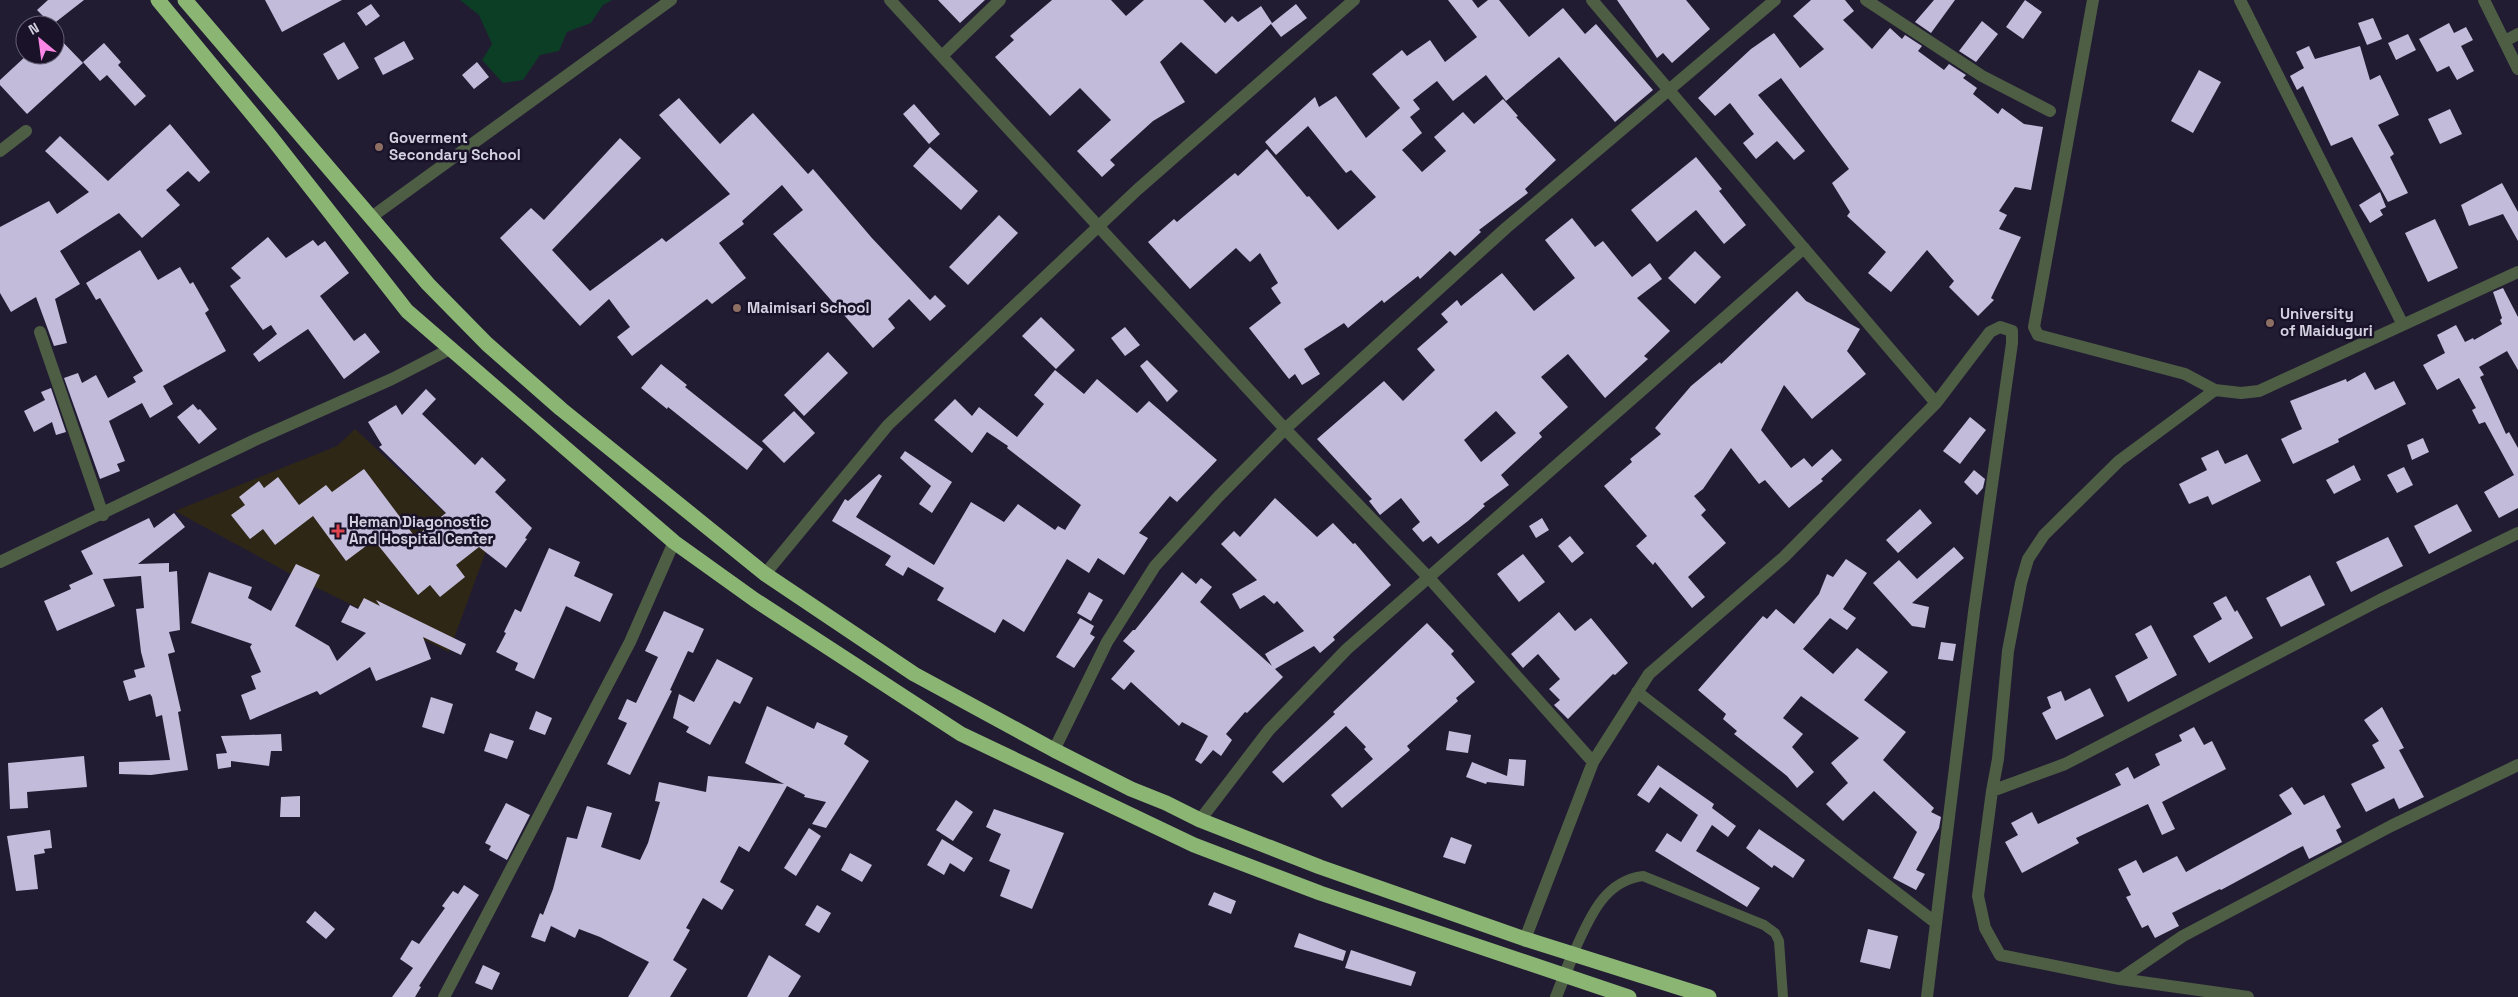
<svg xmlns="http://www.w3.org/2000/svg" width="2518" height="997" font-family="'Space Grotesk',sans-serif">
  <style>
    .medical { fill: #2e2716 }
    .green { fill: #0c3d25 }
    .building { fill: #c2bbda; fill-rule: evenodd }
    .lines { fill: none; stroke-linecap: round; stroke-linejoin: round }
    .lane { stroke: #4e5e44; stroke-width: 10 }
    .street { stroke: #4e5e44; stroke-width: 12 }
    .highway { stroke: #8bb573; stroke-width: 15 }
    .education-dot { fill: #8d6e63; stroke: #191229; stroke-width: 2 }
    .health-dot { fill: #e0444e; stroke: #191229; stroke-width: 2 }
    .labels { text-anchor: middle; stroke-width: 5; stroke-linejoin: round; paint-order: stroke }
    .poi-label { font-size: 15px; font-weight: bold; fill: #d3d0e0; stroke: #191229; text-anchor: start }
  </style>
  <rect width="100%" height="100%" fill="#221c33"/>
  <path class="medical" d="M355 429 486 551 449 652 311 585 175 511 337 446Z"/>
  <path class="green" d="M460 0H612L603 5 591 23 567 32 559 51 540 55 523 80 503 83 482 60 492 44 479 15Z"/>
  <path class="building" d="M48 0H84L52 25 37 10Z
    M265 0H342L282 32Z
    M938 0H985L960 23Z
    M1052 0H1111L1126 16 1144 0H1203L1225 23 1232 16 1238 22 1261 6 1272 23 1216 74 1181 42 1160 62 1185 102 1153 121 1110 160 1115 165 1102 177 1077 151 1111 120 1080 88 1050 116 995 57 1014 40 1010 36Z
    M1448 0H1472L1478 8 1488 0H1499L1529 37 1563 8 1585 34 1596 24 1653 90 1615 122 1559 57 1506 101 1486 75 1453 101 1437 81 1413 100 1420 109 1410 117 1422 133 1402 150 1422 172 1446 151 1434 137 1463 112 1474 124 1503 99 1518 116 1516 117 1556 160 1525 189 1528 193 1479 230 1481 232 1455 256 1450 251 1420 279 1418 276 1384 303 1382 300 1348 328 1344 323 1304 349 1320 374 1302 385 1295 374 1289 379 1249 328 1281 303 1271 288 1278 283 1260 253 1250 262 1236 248 1190 289 1148 242 1174 219 1177 222 1235 173 1238 176 1267 149 1307 197 1309 196 1338 230 1376 197 1351 170 1346 173 1308 126 1276 155 1265 142 1315 97 1319 107 1336 96 1366 138 1400 108 1372 74 1402 50 1407 56 1430 40 1445 62 1477 37Z
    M1617 0H1686L1710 29 1672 63 1663 53 1657 58Z
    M1811 0H1845L1854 11 1843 20 1872 49 1890 28 1902 39 1905 35 1922 46 1918 51 1944 70 1949 64 1966 75 1963 78 1977 88 1973 94 1998 114 2002 108 2024 124 2043 127 2031 190 2015 187 1999 211 2007 215 1999 229 2021 237 1991 298 1994 300 1978 316 1949 287 1954 281 1927 250 1891 292 1868 273 1886 252 1847 216 1850 212 1832 183 1849 169 1781 78 1758 95 1805 151 1794 160 1777 141 1756 159 1743 143 1754 134 1730 103 1715 116 1698 98 1751 49 1774 33 1800 68 1824 49 1793 16Z
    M1934 0H1955L1931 33 1915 22Z
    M2025 0 2042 12 2023 39 2006 27Z
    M371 4 380 16 366 26 357 13Z
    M1296 4 1307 18 1281 37 1271 24Z
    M2373 18 2382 39 2367 45 2358 23Z
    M1982 21 1998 34 1976 62 1959 51Z
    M2449 23 2454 33 2466 27 2473 40 2461 46 2474 71 2457 80 2449 66 2437 72 2419 39Z
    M55 34 83 63 27 114 0 85V80L27 55H55Z
    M2408 34 2416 50 2396 60 2388 43Z
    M404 41 414 59 383 75 374 58Z
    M344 42 359 68 338 80 323 54Z
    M104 43 121 62 118 65 146 96 135 106 107 75 100 81 83 62Z
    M2309 46 2315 59 2360 46 2370 80 2380 75 2399 115 2378 125 2394 154 2390 157 2408 193 2388 202 2352 137 2331 146 2303 86 2297 90 2290 76 2304 68 2296 52Z
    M477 62 489 77 474 89 462 75Z
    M2199 70 2221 82 2193 133 2171 121Z
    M679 98 720 144 753 113 808 174 813 169 871 237 930 300 935 295 946 306 930 321 909 299 888 319 895 328 873 348 773 234 803 210 782 185 742 221 744 224 719 243 746 278 712 304 707 299 632 356 617 337 630 327 609 299 580 326 500 238 531 208 544 220 620 138 641 158 552 250 590 291 662 238 666 242 730 194 659 115Z
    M914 104 940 134 929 144 903 114Z
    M2450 109 2462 134 2440 144 2428 119Z
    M170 124 210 172 199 182 188 171 166 190 180 205 142 238 119 213 60 251 80 284 55 299 67 343 54 346 36 297 11 312 0 293V227L49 201 57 214 89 192 45 151 60 136 108 181Z
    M930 147 978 191 961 210 913 166Z
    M1696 157 1722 189 1719 191 1746 225 1724 244 1696 210 1657 242 1631 210Z
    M2502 183 2518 212V241L2503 214 2469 226 2461 205Z
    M2380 192 2386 207 2380 210 2383 215 2370 223 2359 205Z
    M999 215 1018 233 968 285 949 267Z
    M1572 218 1595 247 1603 241 1632 277 1650 263 1662 279 1637 298 1670 331 1644 356 1648 359 1605 398 1568 354 1541 377 1568 407 1539 433 1542 437 1501 475 1509 485 1483 504 1485 506 1468 521 1438 544 1431 536 1423 542 1412 529 1420 522 1401 498 1380 515 1369 501 1372 499 1317 439 1384 381 1403 401 1435 370 1417 349 1448 322 1441 314 1457 300 1461 306 1502 273 1534 311 1575 278 1545 240ZM1496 411 1516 433 1481 462 1464 440Z
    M2435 219 2458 268 2428 282 2405 233Z
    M268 237 286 258 313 240 318 246 325 241 349 273 320 296 354 341 365 333 380 352 344 379 308 329 259 362 253 354 277 334 271 325 263 330 230 286 241 278 231 268Z
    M140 250 158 280 180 267 190 284 193 282 209 310 205 313 226 351 163 386 173 404 150 418 142 403 109 421 125 461 117 464 120 471 100 479 64 378 78 373 82 383 96 375 108 398 136 382 133 377 143 371 100 298 96 300 86 283Z
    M1695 251 1721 277 1695 304 1668 278Z
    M2503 288 2518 317V370L2507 351 2479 367 2484 375 2480 377 2506 434 2509 432 2518 448V508L2499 518 2484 492 2514 475 2485 422 2479 424 2472 410 2476 408 2459 378 2437 390 2423 365 2445 353 2437 335 2456 325 2465 342 2473 338 2474 340 2502 324 2500 320 2502 318 2493 292Z
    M1797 291 1806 301 1860 329 1847 351 1866 374 1812 419 1784 385 1761 430 1791 468 1804 458 1812 467 1832 449 1842 460 1821 479 1823 481 1789 508 1765 480 1759 484 1731 448 1703 489 1694 496 1706 510 1701 515 1726 543 1688 577 1705 597 1692 608 1655 562 1653 565 1636 546 1647 536 1604 486 1632 462 1630 459 1661 434 1655 428 1691 386 1720 362 1721 364Z
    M1041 317 1075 350 1056 369 1022 336Z
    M1125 327 1140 345 1125 356 1111 338Z
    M828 352 848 373 804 416 784 395Z
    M1147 360 1178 391 1167 402 1140 366Z
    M661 364 687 385 685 387 763 449 747 470 668 407 667 409 641 388Z
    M1055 370 1084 394 1097 379 1137 413 1149 401 1217 460 1177 502 1170 496 1139 533 1148 538 1124 575 1098 558 1089 573 1067 559 1024 632 1003 619 995 633 937 600 944 588 908 567 903 576 885 565 891 556 832 521 845 499 848 501 879 474 882 476 856 517 934 565 971 502 1004 522 1018 504 1055 530 1058 526 1065 530 1081 505 1007 448 1008 446 987 432 972 453 934 420 955 399 972 416 979 407 1017 437 1044 404 1034 395Z
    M2365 372 2375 390 2394 381 2406 404 2338 439 2339 442 2293 464 2281 439 2302 429 2290 401 2346 379 2347 382Z
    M51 388 66 432 56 435 52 422 34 432 24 411 45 400 41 392Z
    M426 389 436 399 422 414 475 465 482 457 506 480 495 492 532 528 525 538 527 539 506 568 479 547 456 565 465 577 440 597 430 585 418 595 374 540 346 561 313 516 275 545 263 529 250 539 231 515 245 505 239 497 259 481 264 488 278 477 299 505 326 485 332 492 364 469 415 537 446 513 379 447 382 445 368 422 396 405 402 415Z
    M193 404 198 410 200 409 217 429 199 444 177 417Z
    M794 411 815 433 784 463 762 441Z
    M1970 417 1986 430 1960 464 1943 451Z
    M2423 438 2429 452 2412 460 2407 445Z
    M2218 450 2225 464 2247 454 2261 481 2212 505 2208 496 2189 504 2179 484 2207 470 2201 458Z
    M905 451 952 482 932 513 919 504 931 486 900 458Z
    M2354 465 2361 480 2334 494 2326 480Z
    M2404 467 2413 485 2397 493 2387 475Z
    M1974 470 1985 479 1983 488 1977 495 1964 482Z
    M1275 498 1317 537 1333 523 1353 544 1355 543 1391 585 1333 637 1335 640 1320 653 1314 646 1275 669 1283 677 1247 713 1245 712 1226 734 1232 740 1221 756 1213 750 1201 764 1195 760 1208 736 1182 722 1179 726 1131 682 1124 690 1111 679 1135 651 1123 641 1133 630H1135L1182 572 1196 584 1201 578 1212 587 1200 602 1272 666 1265 654 1304 631 1277 601 1274 604 1264 595 1240 609 1232 594 1257 580 1221 544 1234 531 1240 537Z
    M2457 504 2472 531 2429 554 2414 526Z
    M1920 509 1932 523 1898 553 1886 540Z
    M174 513 185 527 138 564 169 563V572L177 571 180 630 169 632 175 652 168 654 181 711 178 712 188 770 151 775 119 774V762L170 760 162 715 156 717 152 697 150 694 129 701 123 681 136 677 134 670 145 667 141 652 136 609 144 608 141 576 103 579 115 606 57 631 44 601 71 589 69 585 93 574 81 551 149 518 154 528Z
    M1542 518 1549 530 1536 538 1529 526Z
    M1570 536 1584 553 1572 563 1558 546Z
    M2388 537 2403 566 2351 592 2336 562Z
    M1954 547 1964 558 1912 603 1929 607 1925 628 1912 626 1873 583 1899 560 1917 579Z
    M549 548 580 562 574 576 613 594 600 622 566 606 534 679 515 670 518 663 496 652 506 633 504 632 515 609 521 612Z
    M1523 554 1545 582 1519 602 1497 574Z
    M1846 559 1867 573 1843 609 1856 618 1847 630 1830 618 1803 649 1833 674 1857 648 1888 672 1864 700 1906 732 1883 760 1934 808 1931 812 1941 817 1939 828 1916 870 1925 874 1916 890 1893 878 1917 832 1874 791 1843 821 1826 804 1848 783 1831 763 1859 738 1801 696 1783 718 1803 734 1792 747 1814 772 1797 788 1787 776 1734 734 1737 731 1723 719 1726 714 1698 690 1763 616 1767 619 1776 609 1794 624 1819 594 1827 574 1833 577Z
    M296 564 320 575 295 626 329 646 337 661 366 633 341 622 350 605 358 609 364 598 380 606 376 600 466 644 461 655 423 637 431 659 376 681 370 667 320 695 317 691 250 720 241 695 256 689 251 676 261 672 250 647 252 644 191 623 209 572 252 587 248 598 271 611Z
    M2310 575 2325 605 2281 627 2266 598Z
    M1089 592 1103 600 1091 621 1077 613Z
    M2226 596 2235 612 2237 610 2253 638 2209 663 2193 636 2222 619 2213 603Z
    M664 611 704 629 693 653 688 651 670 690 672 691 630 775 607 764 627 723 618 719 627 699 636 703 658 657 645 651Z
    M1559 612 1575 631 1591 618 1628 663 1615 675 1613 674 1568 719 1554 705 1560 700 1549 689 1560 679 1538 654 1523 668 1511 654Z
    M1080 618 1094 626 1090 634 1095 637 1074 668 1056 657Z
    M1427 623 1454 651 1451 654 1475 682 1456 698 1458 701 1407 746 1410 750 1342 808 1331 795 1373 759 1364 749 1366 747 1346 726 1283 783 1272 772 1335 714 1333 712Z
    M2151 625 2177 675 2128 702 2115 676 2148 658 2135 634Z
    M1941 642 1956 644 1953 661 1938 659Z
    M717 659 753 678 740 704 734 701 710 745 686 732 689 727 673 718 679 694 694 702Z
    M2090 688 2104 716 2056 740 2042 713 2051 708 2047 697 2061 691 2065 701Z
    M431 697 453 704 444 734 422 727Z
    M767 706 814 729 817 722 848 736 844 744 869 761 826 828 812 824 826 802 804 797 805 795 787 786 749 852 739 846 720 882 734 890 722 910 703 898 686 928 690 930 673 960 687 969 670 997H628L649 962 600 937 579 929 575 938 551 926 545 942 531 937 540 913 543 915 553 889 567 837 577 839 587 806 612 813 601 847 640 860 648 843 660 802 655 801 659 782 706 792 708 776 784 784 745 763Z
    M2382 707 2404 748 2399 750 2424 797 2399 809 2394 798 2366 812 2351 784 2385 768 2372 745 2379 741 2364 720Z
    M536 711 552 718 545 735 529 729Z
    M2194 727 2204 745 2212 741 2226 769 2162 802 2175 829 2162 835 2148 804 2076 838 2079 843 2022 873 2005 842 2018 835 2011 823 2032 812 2038 824 2121 785 2115 774 2128 767 2134 779 2160 765 2155 754 2182 741 2179 735Z
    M1449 731 1471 735 1468 753 1446 750Z
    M490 733 514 741 507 759 484 751Z
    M281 734 282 751H271L269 766 231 761V767L218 769 216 754 227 753 221 736Z
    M84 756 87 787 27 792 28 808 10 809 8 763Z
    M1509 759 1526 760 1524 786 1487 782 1486 784 1466 777 1472 762 1507 776Z
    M1658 765 1714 804 1712 808 1736 826 1728 837 1712 825 1696 851 1760 888 1747 907 1655 851 1667 833 1681 842 1698 815 1660 787 1649 803 1637 795Z
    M2292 787 2304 805 2324 795 2341 827 2336 830 2342 842 2309 859 2303 846 2291 852 2221 890 2220 889 2172 913 2179 926 2155 938 2148 925 2142 928 2126 897 2131 895 2118 869 2136 860 2143 873 2177 856 2186 872 2292 814 2279 795Z
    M300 796V817H280L281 797Z
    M956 800 973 812 953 841 936 830Z
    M506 803 530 815 507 860 489 850 491 846 485 843Z
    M994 809 1064 833 1032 909 1000 896 1010 870 989 861 1001 834 986 827Z
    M809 828 821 836 796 876 784 868Z
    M1759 829 1805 860 1793 878 1774 865 1772 868 1746 848Z
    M50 830 52 848 44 849 45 853 34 855 38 889 16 891 7 836Z
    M1451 837 1472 845 1465 864 1443 857Z
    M942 839 973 858 964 872 950 863 944 875 927 865Z
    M850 853 872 865 862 882 841 870Z
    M464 885 479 895 419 986 421 987 415 997H392L413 968 400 959 412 940 419 944 445 908 442 906 453 891 458 894Z
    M1214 892 1236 901 1231 914 1208 905Z
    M817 905 831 913 819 933 805 925Z
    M315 911 335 929 326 939 306 922Z
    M1868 929 1898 936 1890 969 1860 962Z
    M1299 933 1346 951 1343 961 1294 947Z
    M1351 950 1416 972 1411 986 1345 968Z
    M769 955 801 976 788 997H747Z
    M483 965 500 973 492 990 475 983Z"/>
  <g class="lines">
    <path class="lane" d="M1573 954C1588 922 1602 881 1643 876L1764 925 1775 933 1779 941 1783 997"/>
    <path class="street" d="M890 0 1285 429 1430 579 1593 762
      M1592 0 1936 403
      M1866 0 1982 76 2050 111
      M2093 0 2034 327 2038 335 2185 374 2215 390 2241 393 2259 391 2518 272
      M2240 0 2403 325
      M2484 0 2518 69
      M2505 41 2518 34
      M942 56 1000 0
      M0 151 26 131
      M370 218 671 0
      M40 332 103 515
      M2215 390 2119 461 2044 535 2028 559 2021 583 2008 651 1998 759 1992 791 1978 896 1985 928 2000 955 2120 979 2248 997
      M0 562 257 439 392 379 452 348
      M765 574 888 425 1137 190 1354 0
      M1637 692 1936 923
      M1054 750 1107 642 1155 566 1219 496 1285 429 1506 228 1775 0
      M1992 791 2065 764 2380 600 2518 533
      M1200 820 1269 730 1347 649 1804 248
      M1525 939 1593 762 1649 674 1784 557 1936 403 1990 332 2000 327 2012 331V343L1974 612 1927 997
      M2120 979 2183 936 2391 826 2518 765
      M444 997 630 642 674 542
      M1556 997 1573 954"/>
    <path class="highway" d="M158 0 271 137 407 311 674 542 755 600 961 734 1194 845 1320 893 1629 997
      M185 0 428 284 487 344 561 409 765 574 914 674 1054 750 1131 789 1166 803 1200 820 1320 867 1525 939 1709 997"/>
  </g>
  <g class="education-dot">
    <circle cx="379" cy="147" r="5"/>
    <circle cx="737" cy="308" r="5"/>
    <circle cx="2270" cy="323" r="5"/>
  </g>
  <path class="health-dot" d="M335.5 523.5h5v5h5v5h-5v5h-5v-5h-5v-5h5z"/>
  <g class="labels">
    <g class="poi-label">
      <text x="389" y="143">Goverment<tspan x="389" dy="17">Secondary School</tspan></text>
      <text x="747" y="313">Maimisari School</text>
      <text x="2280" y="319">University<tspan x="2280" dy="17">of Maiduguri</tspan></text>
      <text x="349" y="527">Heman Diagonostic<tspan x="349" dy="17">And Hospital Center</tspan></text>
    </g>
  </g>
  <g transform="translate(40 40) rotate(331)"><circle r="24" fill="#191229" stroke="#635e72"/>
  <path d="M0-4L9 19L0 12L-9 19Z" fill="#fb86e5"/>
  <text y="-8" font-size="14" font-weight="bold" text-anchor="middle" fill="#d3d0e0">N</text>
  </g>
</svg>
